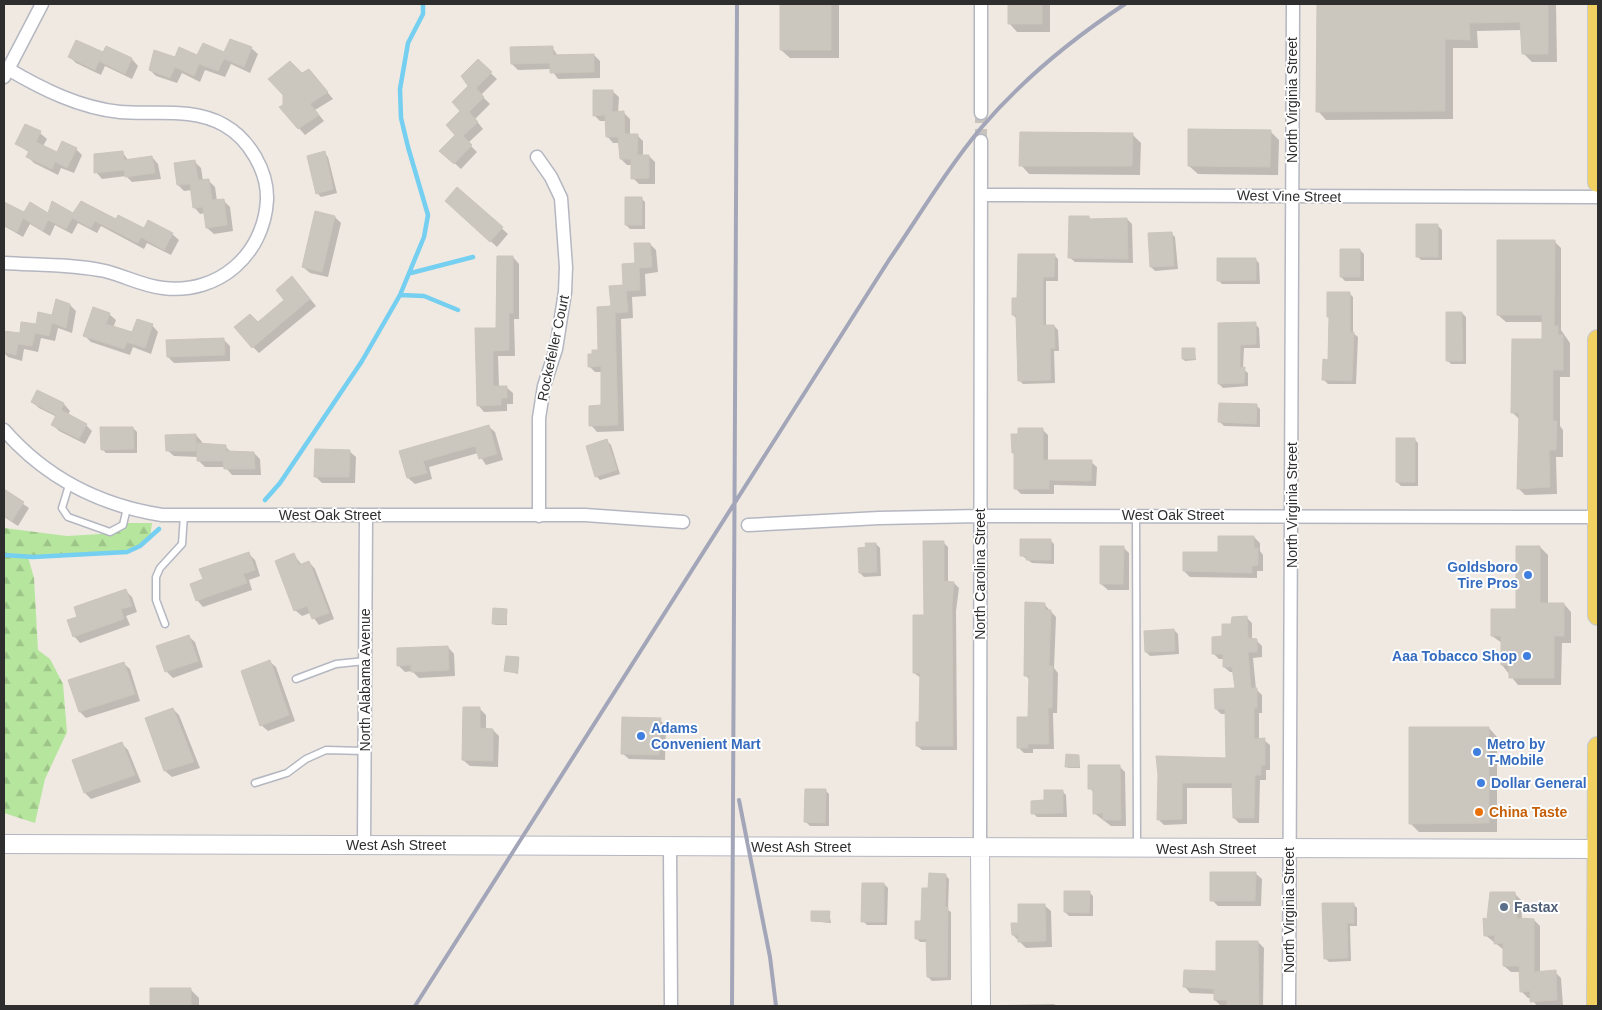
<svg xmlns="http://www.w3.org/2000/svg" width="1602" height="1010" font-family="Helvetica,sans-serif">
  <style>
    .forest { fill: url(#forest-firs) }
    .shadow { fill: #0003 }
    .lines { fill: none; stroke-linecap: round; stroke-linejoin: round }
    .stream { stroke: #75cff0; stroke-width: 4.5 }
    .building { fill: #cbc7bf; stroke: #cbc5ba }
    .street-tunnel { stroke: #c8c4bd; stroke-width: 12; stroke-dasharray: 12 6; stroke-linecap: butt }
    .lane-casing { stroke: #b4b7c1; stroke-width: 9 }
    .street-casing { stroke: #b4b7c1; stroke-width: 15 }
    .secondary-casing { stroke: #b4b7c1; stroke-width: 20 }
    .primary-casing { stroke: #c9c9c9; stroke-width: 22 }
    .lane { stroke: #fff; stroke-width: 6 }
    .street { stroke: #fff; stroke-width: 12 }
    .secondary { stroke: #fff; stroke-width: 18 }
    .primary { stroke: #f2d163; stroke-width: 20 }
    .rail { stroke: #a3a6b8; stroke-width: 4 }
    .shop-dot { fill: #3f7fe0; stroke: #fff; stroke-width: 2 }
    .food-dot { fill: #e8710a; stroke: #fff; stroke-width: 2 }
    .service-dot { fill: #5c6f8a; stroke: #fff; stroke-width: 2 }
    .labels { text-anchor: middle; stroke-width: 4; stroke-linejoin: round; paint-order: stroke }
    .street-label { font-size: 14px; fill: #2e2e2e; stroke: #fff }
    .shop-label { font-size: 14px; font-weight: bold; fill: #366cbe; stroke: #fff; text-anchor: start }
    .food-label { font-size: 14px; font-weight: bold; fill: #c56008; stroke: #fff; text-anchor: start }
    .service-label { font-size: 14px; font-weight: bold; fill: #4e5e75; stroke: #fff; text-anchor: start }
  </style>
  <defs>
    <pattern id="forest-firs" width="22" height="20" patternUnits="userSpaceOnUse" patternTransform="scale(1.25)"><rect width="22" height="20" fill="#b6e59e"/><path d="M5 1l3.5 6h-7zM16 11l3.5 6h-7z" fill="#9dc588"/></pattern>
  </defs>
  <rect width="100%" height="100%" fill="#efe9e1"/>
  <path class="forest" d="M126 523H152L150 537 140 546 127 552 28 557 34 578 38 650 50 659 63 684 67 732 45 779 35 823 4 813V528L67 536 117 533Z"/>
  <path class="shadow" d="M781 4H839V58H790L781 50Z
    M1009 4H1050V32H1017L1009 23Z
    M1318 4H1556L1557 62H1532L1523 53 1522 30 1477 31 1478 48H1453V119L1326 120 1318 111Z
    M552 47 558 56 594 55 600 61V78L558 79 551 69 518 70 512 64Z
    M106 48 132 59 138 66 132 79 105 66 101 75 76 63 70 57 103 54Z
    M251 48 258 54 250 73 231 64 225 77 205 70 200 82 182 73 177 83 156 76 150 70 198 57Z
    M478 61 497 79 481 95 490 104 475 119 483 129 468 143 477 152 461 169 441 151 457 135Z
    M302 75 315 77 333 99 315 110 324 121 305 135 281 108Z
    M612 91 619 97 618 113 623 112 630 119V135H637L643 141V156H649L655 162V184H639L633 178 632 165H627L621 159 620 143H613L607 136 606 121H600L594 115Z
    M25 126 40 133 47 139 43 146 58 154 76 149 82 155 74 173 61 168 58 175 34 163 28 157 30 153 17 144Z
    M1270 131 1279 140 1278 175 1198 174 1189 166Z
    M1132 134 1141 143 1140 175 1029 174 1021 165Z
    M122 152 129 161 152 157 158 164 161 179 132 182 126 176 102 179 96 172Z
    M324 153 328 157 337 193 321 197 317 193Z
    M195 162 201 168 203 181H209L215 187 217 201 223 200 230 207 233 231 214 234 207 228 205 213 200 214 194 207 192 190 184 191 178 185Z
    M458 189 508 234 497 247 453 207Z
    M641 198 645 202V229H630L626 225Z
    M6 204 25 214 74 215 116 221 144 229 172 234 179 240 171 255 147 243 144 249 101 226 97 233 78 223 72 234 55 225 50 236 30 224 23 237 4 226V209Z
    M335 217 341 223 328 277 310 273 303 267Z
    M1089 217 1091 220 1127 219 1132 224 1133 263 1075 262 1069 257Z
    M1438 226 1442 230V260H1421L1417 256Z
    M1171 233 1175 237 1178 269 1155 271 1151 267Z
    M1554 241 1561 248V330L1570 343V377H1560V426L1563 430V457H1556L1557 494 1525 495 1518 488 1520 420 1512 412 1543 340V322H1506L1498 315Z
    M650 244 656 250 658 272 645 274 646 296 632 297 633 318 621 319 624 431 597 432 591 425 602 407V372H595L589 366 600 351 612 308Z
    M1360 250 1364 254V281H1345L1341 277Z
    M1054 255 1058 259V281H1046V326H1054L1058 330 1059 351H1054L1055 383 1023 384 1019 380 1018 320 1013 315 1018 299Z
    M513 257 519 264V319H514L515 356H498L499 387H506L513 393V404H507V411L484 412 478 405Z
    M1255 259 1259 263 1260 284H1222L1218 280Z
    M298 284 316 306 259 353 253 347 258 323 286 300Z
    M1349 293 1353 297V333L1358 337 1356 384H1328L1324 380 1329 361 1331 319 1328 317Z
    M70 305 76 311 72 333 58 328 55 341 41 338 38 352 24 349 22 361 8 357 4 353V333L21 335Z
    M1462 313 1466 317V364H1451L1447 360Z
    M109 314 116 320 113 328 133 334 152 325 158 332 151 354 133 347 130 355 91 342 85 336Z
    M1219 324H1255L1259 328 1260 348H1244L1243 369 1248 373V386L1223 388 1219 384Z
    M223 339 230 346V361L174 363 168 357Z
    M1194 349 1196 360 1185 361 1183 359Z
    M38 391 64 404 70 411 68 415 86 425 92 431 85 444 59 431 53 425 57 417 39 408 32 402Z
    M1256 405 1260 409V427L1224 426 1220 422Z
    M488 426 495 432 503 460 486 465 478 453 429 467 432 479 415 484 408 478 401 451Z
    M133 428 137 432V453H106L102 449Z
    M1042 429 1048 435V462H1091L1097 467 1096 486 1054 485V494H1021L1016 489V456L1013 453Z
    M196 435 202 442V445L225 446 232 453H254L260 459 261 475H232L225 467H205L198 460V457L174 456 167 450Z
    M1414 439 1418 443V486H1401L1397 482Z
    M607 441 611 445 620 474 600 480 596 476Z
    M349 451 356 457 355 483H322L316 477Z
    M4 491 29 508 18 526 4 517Z
    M1254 537 1260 543V551L1263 555V571H1257V578L1190 577 1184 571Z
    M1050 540 1054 544V564L1032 563 1021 555Z
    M943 542 948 547V583H954L959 588 956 611 957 750H922L917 746 921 723V678L914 673Z
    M876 544 880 548 881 576 864 577 860 573 867 549Z
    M1123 547 1129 553V590H1108L1101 584Z
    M1540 547 1548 555V604H1564L1571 612V643H1562L1561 685H1518L1502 665V643L1492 636 1517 611Z
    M248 553 255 560 260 576 249 580 252 590 203 607 197 600 204 580Z
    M294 555 302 565 309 562 315 569 334 619 319 625 310 613 302 616 295 610Z
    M125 590 132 597 137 612 126 616 130 625 80 643 74 636 79 617Z
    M1044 604 1056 617 1054 668 1058 673 1057 713H1053L1054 749H1033V753H1024L1018 747 1029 718 1030 680 1025 675Z
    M506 610 507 625H495L494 623Z
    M1247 618 1252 623V640H1256L1262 646V657L1253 658 1256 689 1262 695V713H1259V740H1264L1270 745V770H1266V780H1260L1259 823H1239L1234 818 1233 788H1187V824L1164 825 1158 819 1159 775 1227 760V714H1221L1216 709 1236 689 1234 672H1230L1224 667V659H1219L1213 653 1232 625Z
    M1174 630 1178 634 1179 654 1150 656 1146 652Z
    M188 636 195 642 203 667 173 678 166 671Z
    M448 647 454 654 455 676 419 678 412 671 405 672 398 665Z
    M519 659 518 674 505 670Z
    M269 661 276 667 295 721 268 731 261 725Z
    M123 663 130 669 140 701 86 718 80 712 69 681Z
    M173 709 179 715 200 768 172 777 165 771 147 719Z
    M480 709 486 715V730H493L499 736 498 767 470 766 463 760Z
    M660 720 666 726 665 760 629 759 622 753Z
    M1489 728 1497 737V832H1419L1410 823Z
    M122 744 128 750 141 782 91 799 85 793Z
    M1079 756 1080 768H1068L1067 766Z
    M1119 766 1125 772 1126 826H1111L1094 813V793L1090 788Z
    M825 790 829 794V826H810L806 822Z
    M1062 791 1066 795 1067 817H1037L1033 813 1045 802Z
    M1255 873 1262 879 1261 906H1218L1212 900Z
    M945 875 949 879 948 910 951 912V980L932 981 928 977 927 942H920L916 938 923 922 930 890Z
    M884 884 888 888 887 925H867L863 921Z
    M1089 892 1093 896V916H1069L1065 912Z
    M1515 894 1521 900 1522 920H1534L1540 926V972H1555L1561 978 1563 1006H1537L1531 998H1528L1522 992 1521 972H1511L1504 966V950L1485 935 1488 920Z
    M1353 904 1357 908V926H1350L1351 961 1329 962 1325 958Z
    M1044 905 1051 911 1052 947 1026 948 1013 935 1019 924Z
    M829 912 831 923 812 921Z
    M1258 942 1264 948 1263 1006H1221L1215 1000V994L1190 993 1185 987 1217 972Z
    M151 989H190L199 998V1006H151Z
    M1054 1004 1057 1006H1002V1005Z"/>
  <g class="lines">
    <path class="stream" d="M411 273 473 257
      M400 295 424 296 458 310
      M265 500 280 483 362 361 400 295 424 237 428 215 408 147 401 118 400 89 408 43 423 14V4
      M4 555 33 557 127 552 140 546 159 529"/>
  </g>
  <path class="building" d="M780 4H831V50H780Z
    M1008 4H1042V24H1008Z
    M1317 4H1548V54H1522L1520 22 1469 23 1470 40 1445 39V111L1316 112Z
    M230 39 252 47 244 67 224 59 218 71 199 64 194 76 175 67 170 78 149 70 154 50 175 57 179 47 197 55 203 43 224 52Z
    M76 40 103 52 95 70 68 57Z
    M106 46 132 58 125 74 99 61Z
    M553 46V55L594 54V72L550 73V63L511 64 510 47Z
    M478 59 492 72 476 88 484 97 469 112 478 122 463 136 472 145 454 164 439 151 455 135 446 125 460 111 452 102 468 86 461 76Z
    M290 61 302 73 309 69 328 92 310 104 319 115 298 129 279 107 283 105V95L268 79Z
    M593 90H613L612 112 624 111 625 134H638L637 155H649V178L631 179V159H620L618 137H606L605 115 593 116Z
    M25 124 41 131 36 142 57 152 62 141 77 148 67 168 55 162 52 169 26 157 29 151 15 144Z
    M1188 129 1271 130 1270 167 1188 166Z
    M1020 132 1133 133 1132 166H1019Z
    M123 151 124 160 152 156 155 173 125 177 124 170 94 173V154Z
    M325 151 333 189 316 194 307 156Z
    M195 160 198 180 209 179 212 200 224 199 227 225 206 228 203 207 193 208 190 184 177 185 174 163Z
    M457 187 503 227 490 242 445 201Z
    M625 197H642V225H625Z
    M52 201 73 213 81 201 116 219 118 215 144 228 148 220 173 233 164 250 141 237 138 243 95 221 91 228 72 218 66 229 48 220 43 231 23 218 17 232 4 225V202L24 212 30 202 48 213Z
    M315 211 335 216 322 272 302 267Z
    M1069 216H1089V219L1127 218 1128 259 1068 258Z
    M1416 224H1438V257H1416Z
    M1172 232 1174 266 1150 267 1148 233Z
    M1497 240H1555L1554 326H1558V335H1563V370H1553V421H1557L1556 450H1549L1550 487 1517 489 1519 413H1511L1512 339H1542V315H1497Z
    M634 243H650L652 267 639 268 640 290 626 291 628 312 615 313 618 425 589 426V406L601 405V366L588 367V354H592V350H598L597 307 611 306 609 286 623 285 622 264 635 263Z
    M1340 249H1360V277H1340Z
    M1018 254H1055L1054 277H1043V325H1054L1055 348H1050L1051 380 1018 381 1016 315H1012V298H1017Z
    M497 256H513V313H509V350L493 351V386H507V398H501V405L477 406 475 328H496Z
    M1217 258H1256V280L1217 281Z
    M292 276 310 299 252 348 234 327 250 314 258 322 284 300 276 290Z
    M1327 292H1350V332H1354L1352 381 1322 380 1323 359 1328 360 1329 317H1327Z
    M56 299 70 304 66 328 52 323 49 336 35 333 36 329 32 346 18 344 16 355 4 352V331L20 333 21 322 36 324 38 312 52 315Z
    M93 307 110 313 106 324 132 332 137 319 153 324 145 348 127 342 124 349 83 336Z
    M1446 312H1462L1463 361H1446Z
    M1256 322V344L1240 345V368L1245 367 1244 383 1218 384V323Z
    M224 338 225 355 167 357 166 340Z
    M1182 348H1195V359H1182Z
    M37 390 64 403 61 410 87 424 79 439 51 425 56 415 31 402Z
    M1219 403 1257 404 1256 424 1218 422Z
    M489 425 497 454 479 459 475 446 423 461 427 473 407 478 399 451Z
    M100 427H133L134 449 101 450Z
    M1018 428H1043V460H1092L1091 481 1049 480V489H1014V453H1012L1011 434H1018Z
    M196 434V451H166L165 435Z
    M1396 438H1415V482H1396Z
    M607 439 617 470 595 477 586 446Z
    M197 443 226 445V451L254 452 255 469H224L223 461H197Z
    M315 449 350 450 349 477H314Z
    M4 489 24 502 12 521 4 516Z
    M1218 536H1254V548H1258V565L1252 566V573L1183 571V552H1218Z
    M1020 539H1051V560H1026L1027 556H1020Z
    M923 541H944V581L954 582 952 605 953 746H916V722H919L920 673H913V615H924Z
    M865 543H876L877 572 859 573 858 548 866 547Z
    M1100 546H1124L1123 584H1100Z
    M1516 546H1540V603H1564V636H1554V678H1509V665H1501V636H1491V609H1516Z
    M249 552 255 570 243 574 247 583 196 601 190 584 203 579 199 569Z
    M294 553 299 565 309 561 329 613 312 619 307 606 294 611 275 561Z
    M126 589 132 606 121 609 124 619 73 637 67 620 77 617 74 607Z
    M1025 602 1045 603V610H1051L1049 666H1053L1052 708H1048L1049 744H1028V748H1017V717H1028L1029 676H1024Z
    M493 608 507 609 506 624H492Z
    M1247 616 1248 638 1257 639V652H1248L1251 688H1257V708H1254V739L1265 738V765H1261V775H1255L1254 818H1233L1232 783H1182V819L1157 820 1158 775 1156 756 1226 758 1225 709H1215L1214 689 1235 688 1232 667H1223V654H1212V637L1222 636V624H1231L1232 617Z
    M1174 629 1175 651 1145 652 1144 631Z
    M189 635 198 661 165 672 156 646Z
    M448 646 449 670 411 672V665L397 666V648Z
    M506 656 519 657 517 673 504 671Z
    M270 660 289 715 260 726 241 671Z
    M124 662 135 694 79 712 68 680Z
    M463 707H480V728L493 729V761L462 760Z
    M173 708 194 762 164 771 145 718Z
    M622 717 661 718 659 755 621 754Z
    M1409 727H1489V823L1409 824Z
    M122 742 135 775 84 793 72 760Z
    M1066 754 1079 755V767H1065Z
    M1088 765H1120L1121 820H1103V813L1093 814V789H1088Z
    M805 789H826L825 823 804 822Z
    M1044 790H1063V813L1031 814V801L1044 800Z
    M1210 872H1256L1255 901H1210Z
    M929 873 946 874 945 907H948L947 977H927L926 939H915V921H921L922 888H928Z
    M862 883H884V922H861Z
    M1064 891H1090L1089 913 1064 912Z
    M1490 892H1515L1517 918 1534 919V972L1556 970 1557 1000 1530 1002V991L1520 992 1519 966H1503V943L1494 944 1495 935 1484 936 1483 918 1487 919Z
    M1322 903H1354V923H1347L1348 958 1324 959Z
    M1018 904H1045L1046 941 1018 942V935H1012L1011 923H1018Z
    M811 911H830L829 922 811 921Z
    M1216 941H1258L1259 1006H1227V1000H1214V989L1183 987 1184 970 1216 971Z
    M150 988H191V1006H150Z"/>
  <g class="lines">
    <path class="street-tunnel" d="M981 141V113"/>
    <g class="lane-casing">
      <path id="lane" d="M69 485 62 508 68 517 110 532 123 525 127 508
        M1136 515 1137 847
        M165 624 156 600V577L160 568 182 544 184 515
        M296 679 336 664 365 661
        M255 783 287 773 306 759 326 750 364 751"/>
    </g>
    <g class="street-casing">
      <path id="street" d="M4 77 42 4
        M981 113V4
        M537 157 551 177 561 198 566 267 565 292 556 349 544 386 539 418V516
        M981 195 1598 197
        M4 263C37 265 72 264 105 271 125 276 143 286 163 288 219 295 264 254 267 200 268 171 249 139 224 125 192 107 154 115 120 112 80 108 42 89 8 69
        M4 430C46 478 98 505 162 515H585L683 522
        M748 525 879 518 980 516 1598 517
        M364 845 366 516
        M980 847 981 141
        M670 848 671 1006
        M1289 1006 1293 4"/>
    </g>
    <g class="secondary-casing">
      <path id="secondary" d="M4 844 1596 849
        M980 847 981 1006"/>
    </g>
    <g class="primary-casing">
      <path id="primary" d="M1598 4V182
        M1598 340V615
        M1597 1006 1598 747"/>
    </g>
    <use href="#lane" class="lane"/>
    <use href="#street" class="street"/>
    <use href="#secondary" class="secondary"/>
    <use href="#primary" class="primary"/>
    <path class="rail" d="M739 800 770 957 776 1006
      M415 1006 889 260C919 216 947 169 981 128 1022 80 1072 39 1125 4
      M732 1006 737 4"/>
  </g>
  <g class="shop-dot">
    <circle cx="1528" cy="575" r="5"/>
    <circle cx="1527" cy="656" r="5"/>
    <circle cx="641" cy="736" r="5"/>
    <circle cx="1477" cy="752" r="5"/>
    <circle cx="1481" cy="783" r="5"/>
  </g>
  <circle class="food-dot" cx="1479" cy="812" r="5"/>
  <circle class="service-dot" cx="1504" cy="907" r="5"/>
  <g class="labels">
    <g class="street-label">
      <text transform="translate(1292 100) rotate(-90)" y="5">North Virginia Street</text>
      <text transform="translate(1289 196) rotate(1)" y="5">West Vine Street</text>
      <text transform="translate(553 348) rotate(-78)" y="5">Rockefeller Court</text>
      <text transform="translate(1292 505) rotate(-90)" y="5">North Virginia Street</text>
      <text x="330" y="520">West Oak Street</text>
      <text x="1173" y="520">West Oak Street</text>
      <text transform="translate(980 574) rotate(-90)" y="5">North Carolina Street</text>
      <text transform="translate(365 680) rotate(-90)" y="5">North Alabama Avenue</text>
      <text x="396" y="850">West Ash Street</text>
      <text x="801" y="852">West Ash Street</text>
      <text x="1206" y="854">West Ash Street</text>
      <text transform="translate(1289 910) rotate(-90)" y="5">North Virginia Street</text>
    </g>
    <g class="shop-label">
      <text x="1518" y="572" text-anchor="end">Goldsboro<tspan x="1518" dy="16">Tire Pros</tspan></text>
      <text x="1517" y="661" text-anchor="end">Aaa Tobacco Shop</text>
      <text x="651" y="733">Adams<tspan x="651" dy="16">Convenient Mart</tspan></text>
      <text x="1487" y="749">Metro by<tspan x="1487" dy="16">T-Mobile</tspan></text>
      <text x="1491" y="788">Dollar General</text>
    </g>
    <g class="food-label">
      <text x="1489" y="817">China Taste</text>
    </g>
    <g class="service-label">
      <text x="1514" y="912">Fastax</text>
    </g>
  </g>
  <rect width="1602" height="1010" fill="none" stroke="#2e2e2e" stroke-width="10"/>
</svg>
